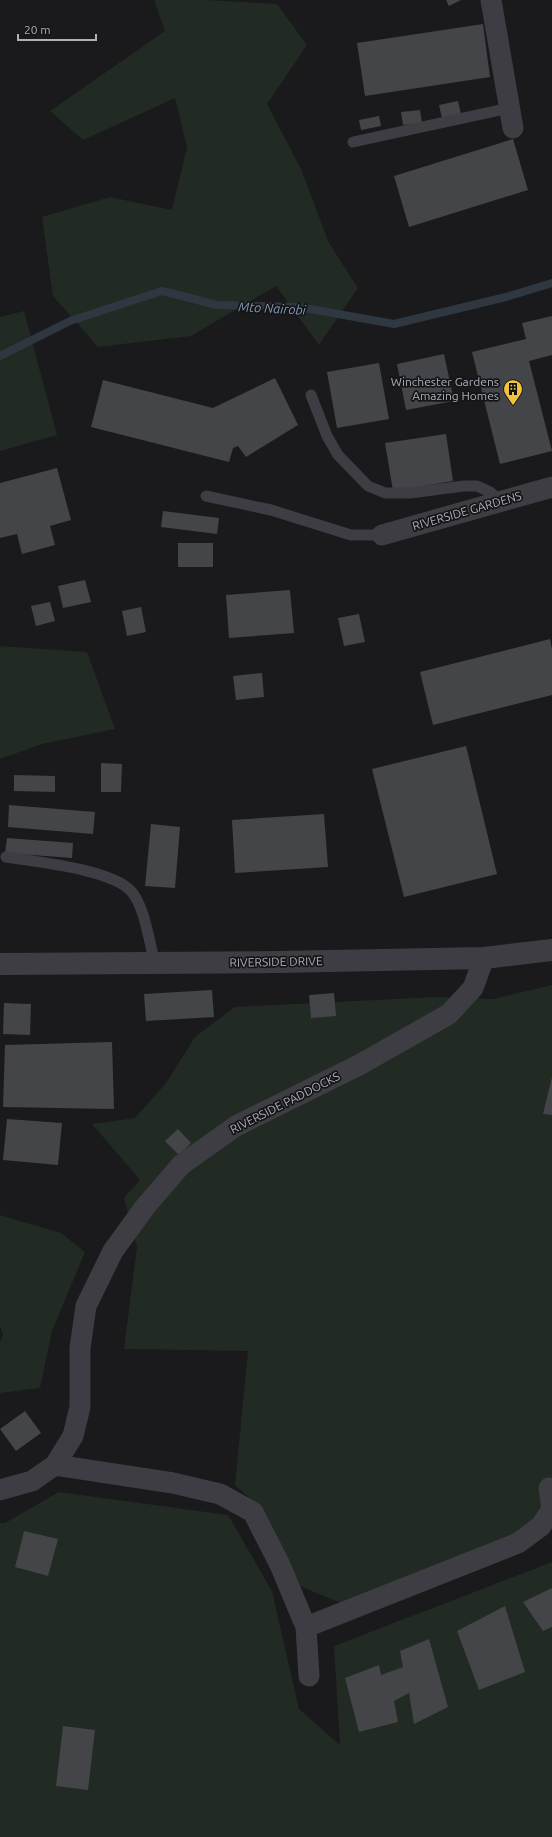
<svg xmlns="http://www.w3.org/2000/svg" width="552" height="1837" font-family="Ubuntu,sans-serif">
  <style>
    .green { fill: #212a23 }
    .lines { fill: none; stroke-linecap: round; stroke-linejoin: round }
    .stream { stroke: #2f3840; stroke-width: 8 }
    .building { fill: #444549 }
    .service { stroke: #3d3d43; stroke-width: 11 }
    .minor { stroke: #3d3d43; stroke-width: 21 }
    .tertiary { stroke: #3d3d43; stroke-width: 22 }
    .labels { text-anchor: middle; stroke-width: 3.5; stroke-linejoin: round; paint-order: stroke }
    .poi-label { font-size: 12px; fill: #acb0bb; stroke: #151517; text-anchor: end }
    .street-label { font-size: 12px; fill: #acb0bb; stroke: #151517 }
    .water-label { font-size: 13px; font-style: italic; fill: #849bb5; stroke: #151517 }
  </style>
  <rect width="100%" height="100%" fill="#1a1a1c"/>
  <path class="green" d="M154 0H207L277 4 307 45 267 104 301 169 329 243 358 288 319 345 276 286 191 336 98 347 53 296 42 217 110 197 172 210 187 147 175 98 83 140 50 111 165 31Z
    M24 311 57 435 0 451V317Z
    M0 646 87 652 115 729 42 744 0 759Z
    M552 985V1526L346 1605 297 1585 264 1511 235 1485 248 1351 124 1349 137 1247 124 1198 140 1180 92 1124 135 1118 166 1083 195 1037 235 1007 437 997 493 999Z
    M0 1215 61 1233 85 1252 52 1331 40 1388 0 1393V1342L3 1335 0 1326Z
    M59 1492 228 1515 272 1591 299 1709 340 1745 334 1646 552 1562V1837H0V1523H5Z"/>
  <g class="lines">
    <path class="stream" d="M0 356 70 321 162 291 217 305 299 307 394 324 506 297 552 283"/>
  </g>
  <path class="building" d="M446 0H461L449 6Z
    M483 24 490 77 365 96 357 43Z
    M458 101 461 114 442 118 439 105Z
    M420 110 422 123 403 125 401 112Z
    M379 116 381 126 361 130 359 120Z
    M513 139 528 190 409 227 394 176Z
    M552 316V355L529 361 552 451 500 464 472 352 526 339 522 323Z
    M444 354 454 401 406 410 397 364Z
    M379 363 389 419 337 428 327 372Z
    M275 378 298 425 246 457 238 446 233 448 229 462 91 427 103 380 213 408Z
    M446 434 453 481 393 491 385 443Z
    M57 468 71 520 50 526 55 545 22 554 17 534 0 538V483Z
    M163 511 219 518 217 534 161 527Z
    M178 543H213V567H178Z
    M85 580 91 602 63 608 58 586Z
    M290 590 294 633 229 638 226 595Z
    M50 602 55 621 36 626 31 606Z
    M141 607 146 632 127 636 122 611Z
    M359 614 365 642 344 646 338 618Z
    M550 639 552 649V695L433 725 420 672Z
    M262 673 264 697 236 700 233 676Z
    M466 746 497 874 404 897 372 769Z
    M101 763 122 764 121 792H101Z
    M14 775 55 776V792L14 791Z
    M9 805 95 812 93 834 8 827Z
    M324 814 328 867 235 873 232 820Z
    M151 824 180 827 175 888 145 886Z
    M7 838 73 843 72 858 5 853Z
    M212 990 214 1017 146 1021 144 994Z
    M334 993 336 1016 311 1018 309 995Z
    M4 1003 31 1004 30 1035 3 1034Z
    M112 1042 114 1109 3 1107 5 1045Z
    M552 1077V1115L543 1114Z
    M7 1119 62 1123 58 1165 3 1160Z
    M178 1129 191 1143 179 1155 165 1141Z
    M25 1411 41 1433 16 1451 0 1429Z
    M24 1531 58 1539 48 1576 15 1567Z
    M552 1588V1627L543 1631 523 1602Z
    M505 1606 525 1672 479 1690 457 1631Z
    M429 1639 448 1707 414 1724 409 1693 394 1701 398 1722 359 1732 345 1678 379 1665 381 1675 403 1667 400 1651Z
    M63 1726 95 1730 88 1790 56 1786Z"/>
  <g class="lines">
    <path class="service" d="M353 142 509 108
      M311 395 327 436 338 455 368 486 385 493H410L464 486H477L490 492 501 501
      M206 496 271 510 351 535H382
      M6 857C36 862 111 869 131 891 145 907 149 942 155 963"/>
    <path class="minor" d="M491 0 513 128
      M382 535 552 487
      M55 1465 173 1483 220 1494 253 1512 280 1565 306 1627 309 1676
      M0 1490 32 1481 55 1465 73 1436 80 1407V1348L86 1306 113 1251 145 1207 181 1165 236 1126 359 1065 449 1014 473 988 484 958
      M306 1627 518 1543 541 1526 552 1509 549 1488"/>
    <path class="tertiary" d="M0 964 278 962 484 958 552 950"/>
  </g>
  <defs>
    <g id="building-pin" transform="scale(1)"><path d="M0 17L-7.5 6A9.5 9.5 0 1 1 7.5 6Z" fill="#f1c23d" stroke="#151517"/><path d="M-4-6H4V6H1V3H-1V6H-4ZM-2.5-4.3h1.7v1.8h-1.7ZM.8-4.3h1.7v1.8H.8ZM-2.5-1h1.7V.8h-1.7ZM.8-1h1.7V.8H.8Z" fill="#111"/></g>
  </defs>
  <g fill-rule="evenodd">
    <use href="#building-pin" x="513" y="389"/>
  </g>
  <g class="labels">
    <g class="poi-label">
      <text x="499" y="386">Winchester Gardens<tspan x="499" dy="14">Amazing Homes</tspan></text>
    </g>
    <g class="street-label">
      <text transform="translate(467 511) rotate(-16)" y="4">RIVERSIDE GARDENS</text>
      <text transform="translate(276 962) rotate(-1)" y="4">RIVERSIDE DRIVE</text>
      <text transform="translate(285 1103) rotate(-27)" y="4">RIVERSIDE PADDOCKS</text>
    </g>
    <g class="water-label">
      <text transform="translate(272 308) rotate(3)" y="5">Mto Nairobi</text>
    </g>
  </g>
  <path d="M18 34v6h78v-6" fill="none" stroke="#acb0bb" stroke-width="2"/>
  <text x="24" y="34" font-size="12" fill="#acb0bb" stroke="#151517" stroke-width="3" paint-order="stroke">20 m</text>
</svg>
